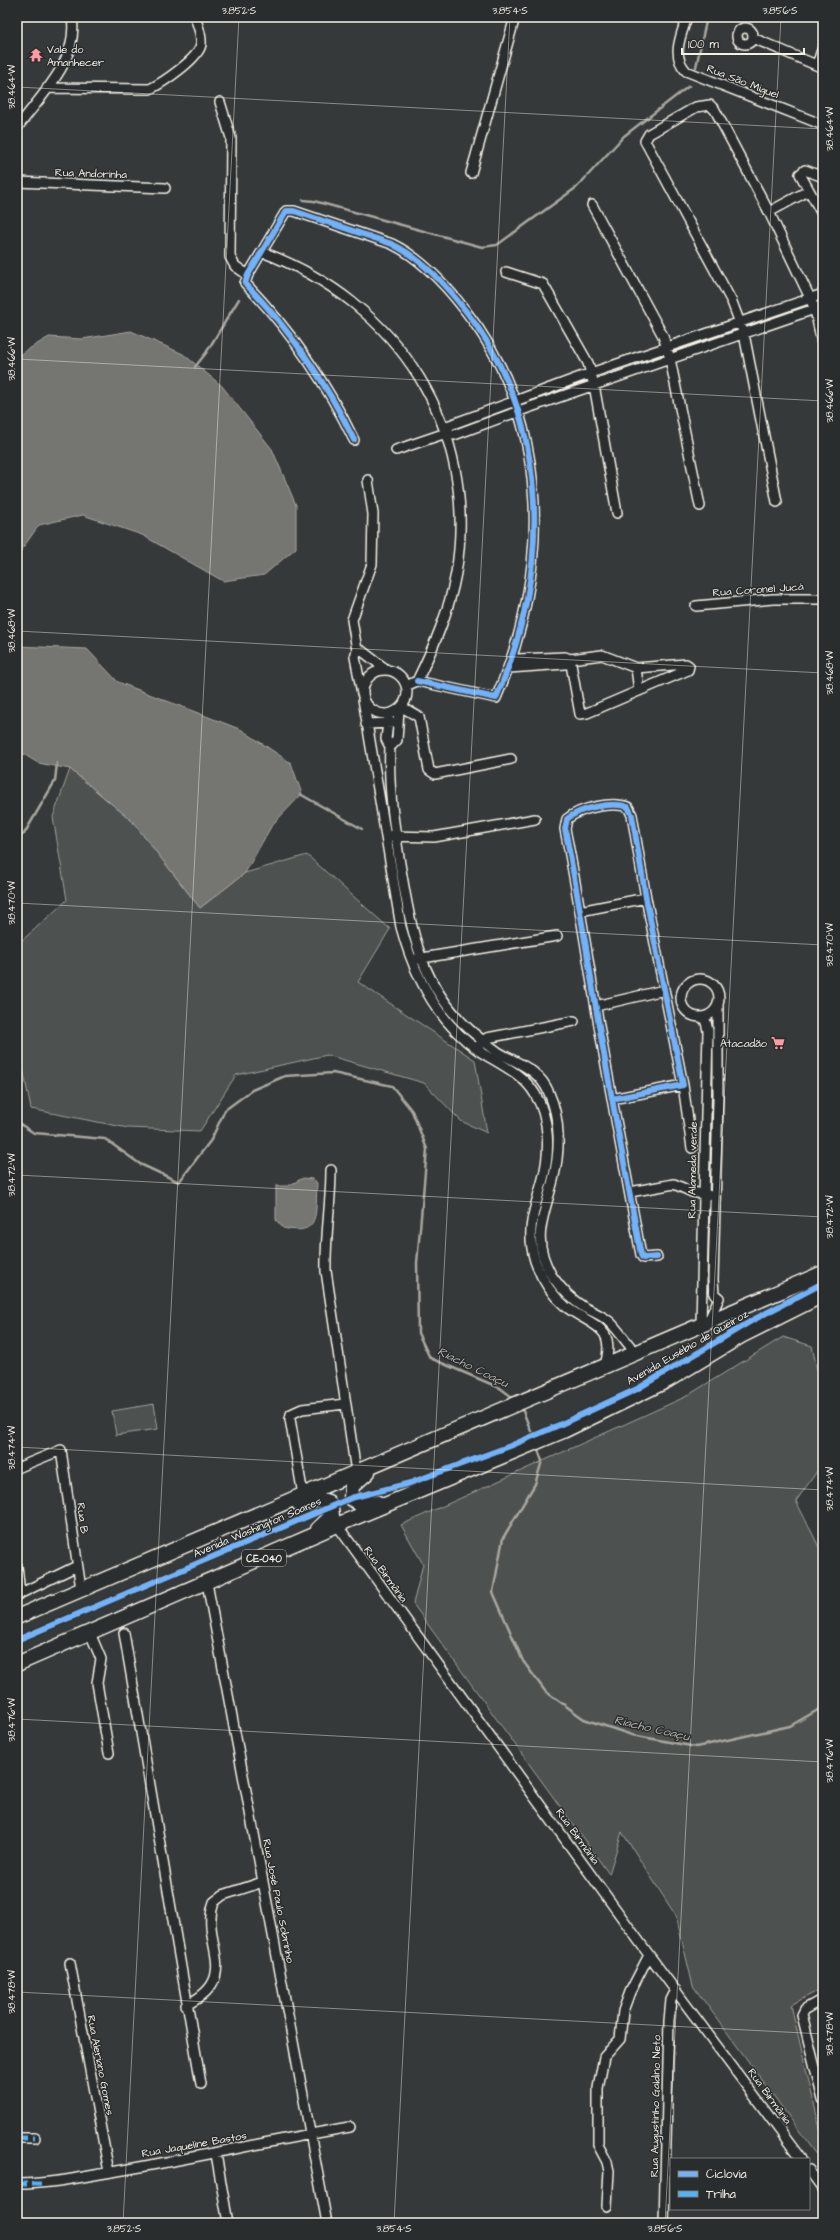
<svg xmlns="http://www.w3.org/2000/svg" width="840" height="2240" font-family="'Architects Daughter',sans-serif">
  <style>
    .green { fill: #4e514f; stroke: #a1a19c }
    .water { fill: #757572; stroke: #a8a7a1 }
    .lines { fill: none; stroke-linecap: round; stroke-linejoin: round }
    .stream { stroke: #a8a7a1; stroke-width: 2.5 }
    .minor-casing { stroke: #f4f1e8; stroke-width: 12 }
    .highway-casing { stroke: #f4f1e8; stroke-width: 17 }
    .minor { stroke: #2a2d2e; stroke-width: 9 }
    .highway { stroke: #2a2d2e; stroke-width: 14 }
    .quiet { stroke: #52b3f8; stroke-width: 5; stroke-dasharray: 10 5; stroke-linecap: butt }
    .cycleway-casing { stroke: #2a2d2e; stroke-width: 8 }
    .cycleway { stroke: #73b2f8; stroke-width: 6 }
    .ticks { fill: none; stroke: #f4f1e8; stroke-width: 1; stroke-opacity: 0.45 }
    .labels { text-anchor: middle; stroke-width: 3; stroke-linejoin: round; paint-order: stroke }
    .shield { fill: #2a2d2e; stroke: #b7b6b0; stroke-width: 1 }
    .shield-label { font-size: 10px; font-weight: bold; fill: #f4f1e8 }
    .poi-label { font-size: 11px; fill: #f4f1e8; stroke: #2a2d2e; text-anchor: start }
    .street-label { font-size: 11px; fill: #f4f1e8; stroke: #2a2d2e }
    .water-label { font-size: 12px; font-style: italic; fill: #b4b3ad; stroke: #2a2d2e }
    .neatline { fill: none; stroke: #f4f1e8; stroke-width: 1.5 }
    .ticks-label { font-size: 10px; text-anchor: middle; fill: #f4f1e8 }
  </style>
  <rect width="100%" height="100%" fill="#363939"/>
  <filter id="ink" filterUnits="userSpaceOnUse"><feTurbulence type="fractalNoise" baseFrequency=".025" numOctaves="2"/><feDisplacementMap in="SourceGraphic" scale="8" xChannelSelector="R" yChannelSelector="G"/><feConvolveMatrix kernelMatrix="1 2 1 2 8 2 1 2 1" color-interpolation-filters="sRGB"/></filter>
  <g filter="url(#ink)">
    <path class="green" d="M70 769 132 821 200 908 245 873 307 855 390 929 358 982 475 1060 487 1133 461 1121 424 1083 327 1055 236 1075 200 1131 128 1128 31 1109 23 1069 17 1052V945L67 900 53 817Z
      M783 1337 812 1346 823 1398V1463L796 1501 823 1555V1988L791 2005 823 2142V2163L693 1986 676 1916 622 1832 609 1874 413 1604 423 1564 401 1525 685 1397Z
      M154 1404 158 1429 116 1435 112 1411Z"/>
    <path class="water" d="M131 331 183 354 222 386 272 449 296 505V548L264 575 223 581 142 535 83 515 39 525 17 556V356L49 337 82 339Z
      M17 646 87 649 118 682 242 730 291 763 302 794 272 825 245 873 200 908 132 821 70 769 38 763 17 750Z
      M303 1178 312 1179 317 1183C315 1212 322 1237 283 1228L276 1220V1186H288Z"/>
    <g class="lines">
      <path class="stream" d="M696 67 707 17
        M303 200 314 201 482 247 497 245 577 187 624 136 689 86
        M195 367 206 353 239 299
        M300 794 362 829
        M17 838 24 834 55 781 57 763
        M17 1122 34 1133 105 1139 140 1164 179 1182 211 1140 225 1110 252 1090 285 1076 333 1073 392 1086 412 1111 427 1149 417 1263 418 1333 430 1358 500 1388 516 1400
        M521 1406 534 1439
        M537 1447 542 1461 535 1484 503 1538 493 1592 523 1661 545 1691 584 1719 632 1735 696 1747 790 1726 823 1707"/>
      <g class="minor-casing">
        <path id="minor" d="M687 17C681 36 671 55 686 71L823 125
          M737 36a8 8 0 1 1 16 0a8 8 0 1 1-16 0Z
          M753 38 823 68
          M817 65 823 47
          M47 88 150 89C162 83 200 58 201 44 202 35 198 26 195 17
          M220 102 231 138 230 257 235 266 248 275
          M17 128C41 95 79 61 72 17
          M471 173 515 17
          M823 177 805 170 800 174 821 212 823 211
          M17 182 165 188
          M592 205 663 336 670 359 700 506
          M769 212 808 191
          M262 252C398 302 480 428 456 573 449 612 434 646 417 681L406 686
          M506 272 543 284 588 363 594 385 617 513
          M446 433 450 425 591 373 823 294
          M354 440C326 382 290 330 245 283L248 275 286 211H294L392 244C421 258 445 284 465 310 552 421 551 573 496 698L417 681
          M396 450 446 433 454 435 519 411 823 306
          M777 502 744 334 732 302 645 141 649 134 696 107 710 105 715 110 769 212 810 298 815 310 823 348
          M696 606 773 599H823
          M357 650 362 651 387 670
          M512 657 518 659 565 657 570 659 602 655 636 668 686 664 689 666 688 670 587 713 580 714 570 659
          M509 668 565 664 570 659
          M636 668 639 691
          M363 692a22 22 0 1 1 44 0a22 22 0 1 1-44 0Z
          M362 694 355 657 357 650 352 620 372 564 373 514 368 480
          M363 699 401 927C414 975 437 1021 478 1050 497 1063 523 1073 535 1094 550 1118 550 1152 543 1179 535 1209 525 1229 535 1261 541 1278 551 1294 565 1306 590 1326 617 1324 605 1365
          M402 707 419 717 429 770 435 774 511 759
          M399 710 397 740 390 747C388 787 394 825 400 864 411 928 419 984 470 1030 479 1038 488 1045 498 1052 518 1064 539 1069 549 1093 561 1120 560 1153 553 1180 544 1217 530 1239 552 1276 561 1289 572 1300 585 1308 594 1312 603 1316 610 1322 619 1331 626 1342 635 1352
          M389 715 386 739 390 747
          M366 724 392 723
          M390 836 434 837 535 819
          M580 911 646 898
          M416 959 557 936
          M681 998a19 19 0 1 1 38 0a19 19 0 1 1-38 0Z
          M596 1006 664 990
          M480 1044 487 1038 574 1021
          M683 1085 692 1148
          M612 1099 683 1085 646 898 632 815 628 807C612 801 580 808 567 819L565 829C577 888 586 948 596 1008 610 1091 626 1173 641 1255L643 1258 657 1257
          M331 1170C331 1204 325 1237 326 1271L356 1472
          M630 1192 674 1184 692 1192 708 1195
          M709 1320 719 1298 714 1294 713 1280 718 1100V1003
          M701 1324 708 1031 706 1022 702 1017
          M17 1468 61 1450 81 1589
          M303 1495 290 1419 291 1414 302 1409 345 1404
          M337 1525 649 1955 801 2159
          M17 1566 20 1593
          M207 1583 327 2223
          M17 1595 77 1566
          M90 1633 101 1659 97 1683 109 1753
          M124 1633 201 2084
          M70 1963 109 2172
          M823 1999 805 2009 802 2015 823 2100
          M186 2005C244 1977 199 1943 214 1902L223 1895 263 1882
          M17 2138H35
          M216 2154 228 2223
          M809 2170 823 2189
          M17 2184C53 2184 87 2176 123 2170 199 2157 274 2140 350 2127
          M607 2206 609 2171 607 2162 598 2145V2088L604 2057 620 2039 623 2011 630 1992 649 1955
          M664 2223 669 2021 671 2000 676 1990"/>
      </g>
      <g class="highway-casing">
        <path id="highway" d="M368 1472 352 1486 351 1498 361 1505 378 1503
          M299 1504 318 1499 328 1502 331 1507 332 1516 318 1529
          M17 1617 823 1273
          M17 1664 337 1525 563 1431 668 1380 741 1336 823 1295"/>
      </g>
      <use href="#minor" class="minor"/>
      <use href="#highway" class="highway"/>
      <path class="quiet" d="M17 2138H35
        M17 2184H41"/>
      <g class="cycleway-casing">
        <path id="cycleway" d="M354 440C326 382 290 330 245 283L248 275 286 211H294L392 244C421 258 445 284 465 310 552 421 551 573 496 698L417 681
          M612 1099 683 1085 646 898 632 815 628 807C612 801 580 808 567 819L565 829C577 888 586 948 596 1008 610 1091 626 1173 641 1255L643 1258 657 1257
          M17 1640 351 1498 410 1483 510 1446 559 1425 637 1389 753 1320 823 1283"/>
      </g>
      <use href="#cycleway" class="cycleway"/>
    </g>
  </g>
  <path class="ticks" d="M17 87 823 129M17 359 823 401M17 631 823 673M17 903 823 945M17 1175 823 1217M17 1447 823 1490M17 1719 823 1762M17 1992 823 2034M123 2223 239 17M394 2223 510 17M665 2223 781 17"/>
  <defs>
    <g id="temple-bare" transform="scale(1.08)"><path d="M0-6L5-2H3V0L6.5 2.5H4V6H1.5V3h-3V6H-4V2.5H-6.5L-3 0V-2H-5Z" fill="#ff9aa2" stroke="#2a2d2e" stroke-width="2.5" paint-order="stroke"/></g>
    <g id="supermarket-bare" transform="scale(1.08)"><path d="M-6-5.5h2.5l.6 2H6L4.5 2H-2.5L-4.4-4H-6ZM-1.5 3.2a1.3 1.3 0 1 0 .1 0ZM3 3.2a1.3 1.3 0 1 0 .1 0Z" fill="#ff9aa2" stroke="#2a2d2e" stroke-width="2.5" paint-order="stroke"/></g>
  </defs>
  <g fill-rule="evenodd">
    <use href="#temple-bare" x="36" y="55"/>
    <use href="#supermarket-bare" x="778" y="1043"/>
  </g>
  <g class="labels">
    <rect class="shield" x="242" y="1550" width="44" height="16" rx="3"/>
    <g class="shield-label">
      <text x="264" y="1562">CE-040</text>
    </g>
    <g class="poi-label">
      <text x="47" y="53">Vale do<tspan x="47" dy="13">Amanhecer</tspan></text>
      <text x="767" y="1047" text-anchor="end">Atacadão</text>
    </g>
    <g class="street-label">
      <text transform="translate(743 81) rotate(21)" y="4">Rua São Miguel</text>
      <text transform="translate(91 173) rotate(2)" y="4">Rua Andorinha</text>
      <text transform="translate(758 589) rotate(-4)" y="4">Rua Coronel Jucá</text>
      <text transform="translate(692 1170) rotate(-89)" y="4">Rua Alameda verde</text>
      <text transform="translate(687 1347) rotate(-30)" y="4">Avenida Eusébio de Queiroz</text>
      <text transform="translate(83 1518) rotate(83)" y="4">Rua B</text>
      <text transform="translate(257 1527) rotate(-23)" y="4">Avenida Washington Soares</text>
      <text transform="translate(386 1574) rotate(54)" y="4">Rua Birmânia</text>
      <text transform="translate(578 1836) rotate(54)" y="4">Rua Birmânia</text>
      <text transform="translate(279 1901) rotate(79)" y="4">Rua José Paulo Sobrinho</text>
      <text transform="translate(101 2065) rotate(79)" y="4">Rua Aleriano Gomes</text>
      <text transform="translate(770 2096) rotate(54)" y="4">Rua Birmânia</text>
      <text transform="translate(655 2106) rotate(-89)" y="4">Rua Augustinho Galdino Neto</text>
      <text transform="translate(194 2144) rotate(-10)" y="4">Rua Jaqueline Bastos</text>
    </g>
    <g class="water-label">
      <text transform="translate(473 1367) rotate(26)" y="4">Riacho Coaçu</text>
      <text transform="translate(652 1728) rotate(13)" y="4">Riacho Coaçu</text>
    </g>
  </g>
  <rect width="840" height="2240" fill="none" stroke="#2a2d2e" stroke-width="44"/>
  <rect x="670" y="2158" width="140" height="52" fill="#2a2d2e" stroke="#7b7b78"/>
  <rect x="678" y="2171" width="20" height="6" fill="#73b2f8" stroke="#7b7b78"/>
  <text x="706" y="2178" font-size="12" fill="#f4f1e8">Ciclovia</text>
  <rect x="678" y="2191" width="20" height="6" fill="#52b3f8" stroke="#7b7b78"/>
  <text x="706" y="2198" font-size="12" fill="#f4f1e8">Trilha</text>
  <path d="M682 48v6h122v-6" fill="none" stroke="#f4f1e8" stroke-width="2"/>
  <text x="688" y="48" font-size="12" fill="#f4f1e8" stroke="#2a2d2e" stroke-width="3" paint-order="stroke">100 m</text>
  <rect x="22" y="22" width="796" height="2196" class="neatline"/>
  <g class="ticks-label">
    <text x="239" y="14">3.852°S</text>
    <text x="510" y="14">3.854°S</text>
    <text x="780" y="14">3.856°S</text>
    <text transform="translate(11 87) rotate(-90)" y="4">38.464°W</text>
    <text transform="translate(829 129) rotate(-90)" y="4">38.464°W</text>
    <text transform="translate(11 359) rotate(-90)" y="4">38.466°W</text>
    <text transform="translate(829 401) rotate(-90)" y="4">38.466°W</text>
    <text transform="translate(11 631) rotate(-90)" y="4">38.468°W</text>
    <text transform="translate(829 673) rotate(-90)" y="4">38.468°W</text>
    <text transform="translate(11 903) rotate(-90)" y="4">38.470°W</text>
    <text transform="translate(829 945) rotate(-90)" y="4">38.470°W</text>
    <text transform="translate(11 1175) rotate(-90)" y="4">38.472°W</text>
    <text transform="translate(829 1217) rotate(-90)" y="4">38.472°W</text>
    <text transform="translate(11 1448) rotate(-90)" y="4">38.474°W</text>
    <text transform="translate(829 1489) rotate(-90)" y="4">38.474°W</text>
    <text transform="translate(11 1720) rotate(-90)" y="4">38.476°W</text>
    <text transform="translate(829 1761) rotate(-90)" y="4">38.476°W</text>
    <text transform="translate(11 1992) rotate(-90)" y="4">38.478°W</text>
    <text transform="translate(829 2034) rotate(-90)" y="4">38.478°W</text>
    <text x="124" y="2232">3.852°S</text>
    <text x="394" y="2232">3.854°S</text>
    <text x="665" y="2232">3.856°S</text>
  </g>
</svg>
